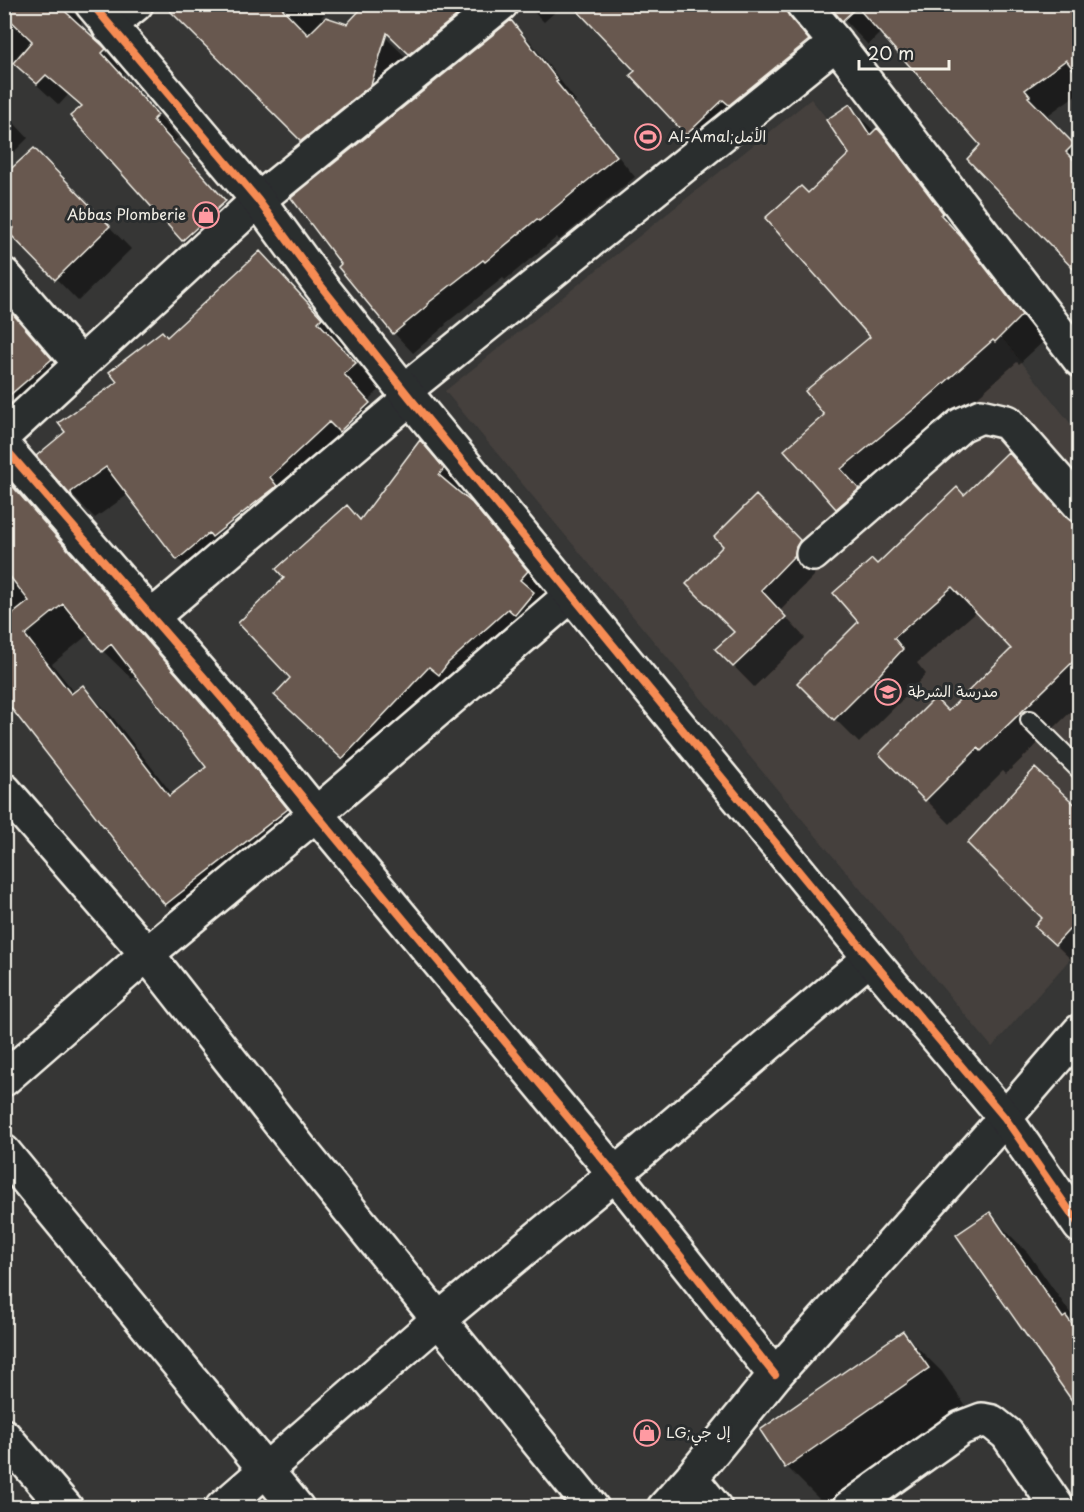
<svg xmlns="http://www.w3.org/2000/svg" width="1084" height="1512" font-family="'Playpen Sans','Playpen Sans Arabic',sans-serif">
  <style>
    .built { fill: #45403d }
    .shadow { fill: #0007; fill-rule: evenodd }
    .building { fill: #68584f; stroke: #f4f1e8; stroke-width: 1.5; fill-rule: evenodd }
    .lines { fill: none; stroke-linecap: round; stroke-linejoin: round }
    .lane-casing { stroke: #f4f1e8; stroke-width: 22 }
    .street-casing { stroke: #f4f1e8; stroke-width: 38 }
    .secondary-casing { stroke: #f4f1e8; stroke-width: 38 }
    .lane { stroke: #2a2d2e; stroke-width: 18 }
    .street { stroke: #2a2d2e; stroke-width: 33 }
    .secondary { stroke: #2a2d2e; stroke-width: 33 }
    .cycleway-casing { stroke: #2a2d2e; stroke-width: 11 }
    .cycleway { stroke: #f68b52; stroke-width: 8 }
    .labels { text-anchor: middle; stroke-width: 6; stroke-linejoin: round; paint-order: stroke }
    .poi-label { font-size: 15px; fill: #f4f1e8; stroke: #2a2d2e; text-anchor: start }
  </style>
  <rect width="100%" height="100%" fill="#363635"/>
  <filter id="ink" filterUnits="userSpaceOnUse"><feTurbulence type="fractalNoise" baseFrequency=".0167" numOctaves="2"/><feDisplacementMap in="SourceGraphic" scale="12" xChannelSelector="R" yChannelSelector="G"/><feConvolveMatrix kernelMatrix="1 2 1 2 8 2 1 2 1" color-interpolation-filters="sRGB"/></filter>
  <g filter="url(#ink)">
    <path class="built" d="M811 99 1079 434V949L992 1047 445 391Z"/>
    <path class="shadow" d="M4 4H64L82 22 79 26 126 72 122 76 178 138 173 142 247 223 204 262 183 240 73 116 82 108 68 95 59 105 4 55Z
      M180 4H284L279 9 281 11 288 4H334L321 17 385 37 410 61 326 165 173 12Z
      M371 4H564L544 22 532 10 522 9 514 13 435 76 411 52Z
      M573 4H1080V92L1048 115 1053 121 1051 123 1080 152V274L982 146 881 32 868 45 835 10 825 9 808 33 813 42 712 158 632 76 637 71Z
      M511 22 530 41 576 101 574 102 635 177 559 240 557 237 505 280 503 278 445 324 446 325 413 353 394 333 340 267Z
      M849 106 875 132 877 130 908 163 966 237 963 240 987 265 1045 340 1019 364 1017 362 947 424 861 532 837 508 786 451 826 415 872 337 808 195 851 154Z
      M4 112 28 138 4 162Z
      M56 172 131 249 78 301 11 233 16 228Z
      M260 253 285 278 346 344 342 348 380 389 368 401 394 429 294 503 301 512 238 561 203 584 178 559 129 494 95 518 73 496 39 456 67 433 119 382Z
      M4 297 10 310 71 380 4 440Z
      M420 442 440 462 463 490 459 494 492 525 547 592 363 778 297 715 292 678 361 521Z
      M1008 454 1032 478 1072 523 1080 524V703L1006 774 1003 771 950 824 881 754 948 713 1014 649 977 611 917 663 926 674 904 698 859 743 799 683 860 623 877 566 965 497Z
      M7 482 36 510 242 747 315 838 195 933 166 904 4 697V484ZM89 634 103 651 132 679 137 675 209 767 173 795 111 715 83 687 75 693 52 664Z
      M756 497 819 562 815 568 814 576 780 611 805 638 754 687 717 649 736 632 726 546Z
      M1080 811V968L1036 926 1044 918Z
      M989 1214 1028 1253 1080 1327V1410Z
      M903 1333 942 1372 967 1408 826 1506 787 1467Z"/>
    <path class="building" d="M4 4H57L102 45 106 49 102 53 158 115 153 120 226 201 182 241 70 116 82 106 46 75 37 84 13 63 32 41 4 14Z
      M163 4H278L308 35 326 17 347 24 361 9 357 4H471L409 54 387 33 371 85 301 141Z
      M571 4H785V8L789 16 809 40 729 105 723 100 686 135 630 75 635 71Z
      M828 4H1080V78L1066 60 1025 90 1030 96 1028 97 1074 144 1066 152 1080 166V276L967 159 980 145 857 7 842 21Z
      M511 20 558 81 556 82 617 156 539 221 537 219 485 262 483 260 427 304 428 305 393 334 338 267 341 264 291 198Z
      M850 104 870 135 877 128 885 137 943 213 941 215 964 240 1022 315 995 342 993 340 924 401 841 469 859 489 836 509 784 450 824 415 805 391 870 337 765 218 801 186 808 193 849 154 826 120Z
      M34 148 110 226 55 280 9 233 14 228 4 218V175Z
      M260 251 322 318 318 322 356 363 344 374 370 403 339 432 329 422 270 477 277 486 212 537 209 533 177 560 106 467 71 492 72 497 36 456 65 432 58 423 117 382 109 372 162 331 167 337Z
      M4 304 52 359 4 400Z
      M420 440 444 468 439 475 472 503 528 571 520 580 534 592 515 615 508 609 448 663 439 675 429 667 342 759 274 695 290 678 238 623 284 578 276 569 347 505 360 520Z
      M1008 452 1066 517 1073 523H1080V655L981 751 978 748 925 801 879 754 935 698 948 711 1011 649 952 587 894 638 903 649 880 674 834 720 797 683 858 622 833 593 872 559 877 564 957 487 964 495Z
      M7 480 214 717 288 809 165 905 4 699V609L10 616 29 601 4 569V482ZM63 604 102 652 111 644 206 767 169 796 83 685 71 694 25 635Z
      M756 495 800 540 796 547 795 555 761 590 786 617 733 667 715 649 734 632 686 584 723 546 714 537Z
      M1035 768 1080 809V918L1055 945 1034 926 1042 918 967 843Z
      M990 1212 1063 1318 1066 1316 1080 1335V1412L956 1235Z
      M903 1331 929 1368 785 1468 760 1430Z"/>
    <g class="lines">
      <g class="lane-casing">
        <path id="lane" d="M1030 720 1080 770"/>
      </g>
      <g class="street-casing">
        <path id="street" d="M803 4 836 43 1080 360
          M109 26 136 4
          M4 275 81 364
          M404 391 836 43
          M4 435 258 200 501 4
          M4 447 228 705 316 814 615 1174 775 1375
          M813 554 961 425 981 416 1007 422 1080 505
          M153 616 410 398
          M4 790 147 954 301 1150 592 1508
          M4 1079 147 954 316 814 571 595
          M4 1152 297 1508
          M691 1478 715 1508
          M222 1508 438 1320 615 1174 870 958
          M664 1508 691 1478 775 1375 1005 1118 1080 1031
          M849 1508 961 1428 982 1420 992 1422 1007 1434 1058 1508"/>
      </g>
      <g class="secondary-casing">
        <path id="secondary" d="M92 4 258 200 321 286 410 398 870 958 1005 1118 1080 1226
          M4 1436 66 1508"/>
      </g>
      <use href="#lane" class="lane"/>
      <use href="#street" class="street"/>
      <use href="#secondary" class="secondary"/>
      <g class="cycleway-casing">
        <path id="cycleway" d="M92 4 258 200 321 286 410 398 870 958 1005 1118 1080 1226
          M4 447 228 705 316 814 615 1174 775 1375"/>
      </g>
      <use href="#cycleway" class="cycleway"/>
    </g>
  </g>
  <defs>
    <g id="stadium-ring" transform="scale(1.35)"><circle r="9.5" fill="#2a2d2e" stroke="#ff9aa2" stroke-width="1.5"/><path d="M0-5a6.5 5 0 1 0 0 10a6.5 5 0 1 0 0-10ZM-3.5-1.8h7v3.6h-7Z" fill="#ff9aa2"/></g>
    <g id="shop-ring" transform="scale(1.35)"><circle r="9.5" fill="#2a2d2e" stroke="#ff9aa2" stroke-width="1.5"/><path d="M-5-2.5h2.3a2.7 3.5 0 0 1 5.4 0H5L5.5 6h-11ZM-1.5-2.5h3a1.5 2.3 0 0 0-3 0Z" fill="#ff9aa2"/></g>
    <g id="university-ring" transform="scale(1.35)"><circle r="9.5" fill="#2a2d2e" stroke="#ff9aa2" stroke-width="1.5"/><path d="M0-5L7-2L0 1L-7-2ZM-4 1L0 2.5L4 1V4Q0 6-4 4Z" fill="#ff9aa2"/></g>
  </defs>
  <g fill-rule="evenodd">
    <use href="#stadium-ring" x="648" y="137"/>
    <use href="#shop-ring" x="206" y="215"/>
    <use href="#university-ring" x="888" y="692"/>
    <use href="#shop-ring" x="647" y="1433"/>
  </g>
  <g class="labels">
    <g class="poi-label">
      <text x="668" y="142">Al-Amal;الأمل</text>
      <text x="186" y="220" text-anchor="end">Abbas Plomberie</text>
      <text x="908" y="697">مدرسة الشرطة</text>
      <text x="666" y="1438">LG;إل جي</text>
    </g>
  </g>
  <rect width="1084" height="1512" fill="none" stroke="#2a2d2e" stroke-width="24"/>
  <rect x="12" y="12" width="1060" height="1488" fill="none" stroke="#f4f1e8" stroke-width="2" filter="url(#ink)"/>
  <path d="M859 60v9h90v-9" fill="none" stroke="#f4f1e8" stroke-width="3"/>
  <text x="868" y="60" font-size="18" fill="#f4f1e8" stroke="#2a2d2e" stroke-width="4.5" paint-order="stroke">20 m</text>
</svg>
